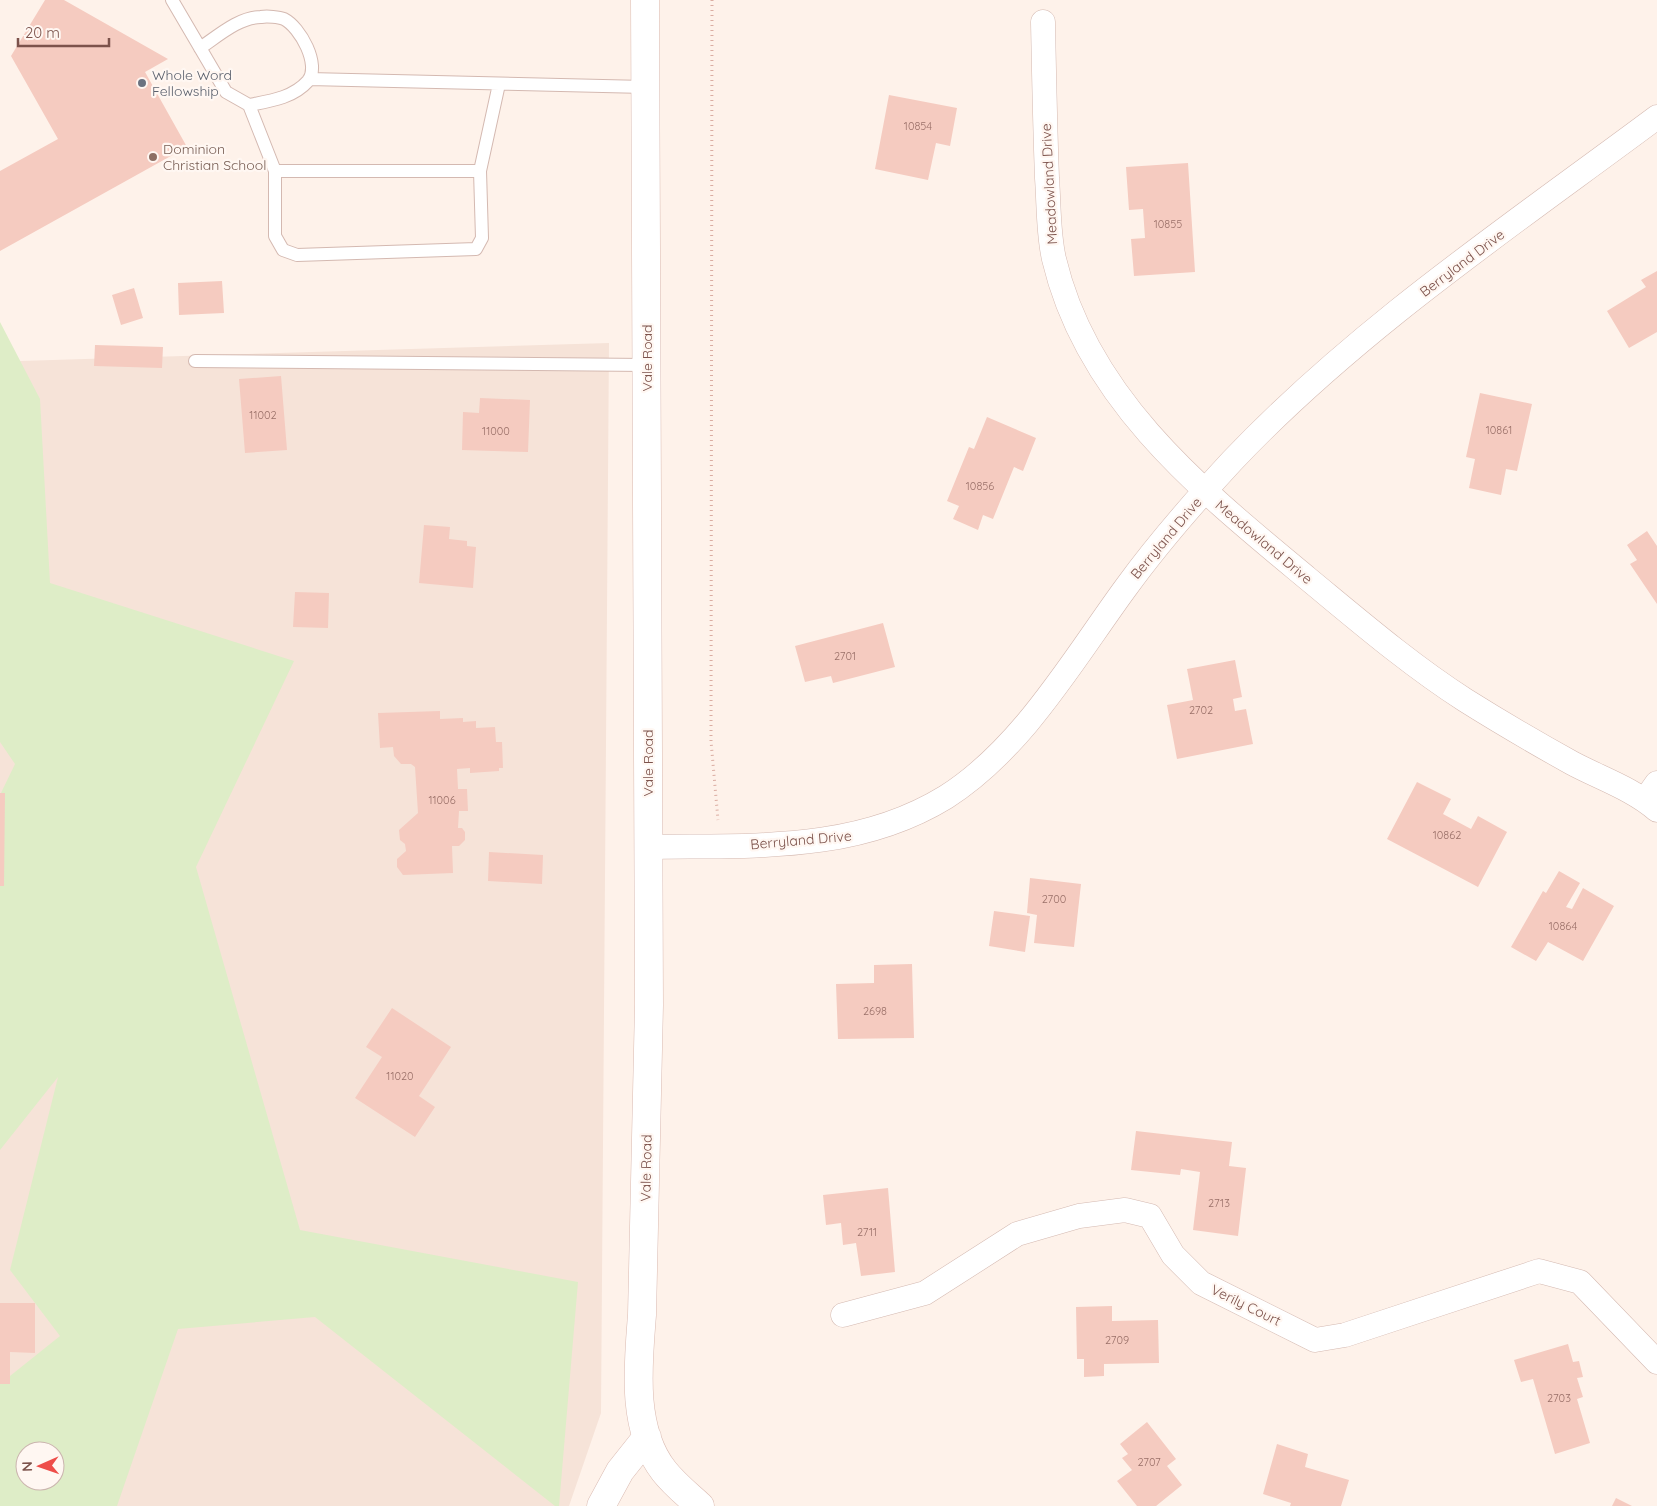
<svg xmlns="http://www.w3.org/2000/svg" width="1657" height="1506" font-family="Quicksand,sans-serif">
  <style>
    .residential { fill: #f6e3d8; fill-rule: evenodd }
    .green { fill: #deedc7; fill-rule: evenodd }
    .building { fill: #f5cbc0 }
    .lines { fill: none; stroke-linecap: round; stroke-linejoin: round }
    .lane-casing { stroke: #d4b9b1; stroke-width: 14 }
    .street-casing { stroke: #d4b9b1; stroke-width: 25 }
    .secondary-casing { stroke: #dabab1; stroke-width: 29 }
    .path { stroke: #dbada2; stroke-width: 3; stroke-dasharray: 1 4; stroke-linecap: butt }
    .lane { stroke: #fff; stroke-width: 12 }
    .street { stroke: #fff; stroke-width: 24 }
    .secondary { stroke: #fff; stroke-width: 28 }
    .worship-dot { fill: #6b7280; stroke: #fff7f2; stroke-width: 2 }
    .education-dot { fill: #8d6e63; stroke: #fff7f2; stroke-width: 2 }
    .labels { text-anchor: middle; stroke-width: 4.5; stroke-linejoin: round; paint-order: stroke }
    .number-label { font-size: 11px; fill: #9a7068 }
    .worship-label { font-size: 14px; fill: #5b616d; stroke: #fff7f2; text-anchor: start }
    .education-label { font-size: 14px; fill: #785e54; stroke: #fff7f2; text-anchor: start }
    .street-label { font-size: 14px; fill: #7c524b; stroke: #fff7f2 }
  </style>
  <rect width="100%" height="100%" fill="#fef2ea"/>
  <path class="residential" d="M609 343 601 1413 569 1506H0V358L20 361ZM25 1451H55V1481H25Z"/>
  <path class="green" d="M0 322 40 399 50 583 294 661 196 867 300 1230 578 1282 559 1506H555L315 1317 178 1329 117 1506H0V1384L60 1336 10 1270 58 1077 0 1150V795L15 764 0 742ZM25 1451H55V1481H25Z"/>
  <path class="building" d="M45 0H64L168 59 145 72 187 147 0 251V171L58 139 11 56Z
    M889 95 957 108 950 146 936 143 928 180 875 169Z
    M1188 163 1195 272 1134 276 1131 239 1145 238 1143 209 1129 210 1126 167Z
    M1657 271V332L1629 348 1607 311 1646 287 1641 280Z
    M222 281 224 313 179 315 178 283Z
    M134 288 143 318 121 325 112 295Z
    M95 345 163 347 162 368 94 366Z
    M281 376 287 450 245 453 239 379Z
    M1480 393 1532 404 1517 471 1506 469 1501 495 1469 488 1475 459 1466 457Z
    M480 398 530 400 528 452 462 450 463 412 479 413Z
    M987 417 1036 438 1023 471 1014 467 993 519 983 515 978 530 953 519 959 506 947 501 969 447 974 449Z
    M424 525 450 527 449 539 467 541V546L476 547 473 588 419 583Z
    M1647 531 1657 546V604L1630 564 1637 560 1627 545Z
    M295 592 329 593 328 628 293 627Z
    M883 623 895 667 833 683 831 676 805 682 795 646Z
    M1235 660 1242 697 1233 699 1235 711 1246 709 1253 744 1177 759 1167 705 1193 700 1187 669Z
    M440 711V719L463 718V722L476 721V728L495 727 496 742H502L503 768H499V771L470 773V768L457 769 458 789H467L468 811H459L458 828H462L465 832V840L459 846H452L453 873 403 875 397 867V859L406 851 405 844 400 840 399 830 418 813 415 767 411 764H401L394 756 393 747 380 748 378 713Z
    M1417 782 1451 799 1443 814 1471 829 1478 816 1507 832 1478 887 1387 839Z
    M0 793H5L4 886H0Z
    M489 852 543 855 542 884 488 881Z
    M1559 871 1580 883 1566 907 1572 909 1583 888 1614 906 1583 961 1548 942 1536 961 1511 947 1543 891 1546 893Z
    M1030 878 1081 884 1074 947 1034 943 1037 915 1027 913Z
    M994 911 1030 916 1025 952 989 946Z
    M912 964 914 1038 838 1039 836 984 874 983V965Z
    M392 1008 451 1047 419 1096 435 1107 415 1137 355 1098 382 1057 366 1047Z
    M1136 1131 1232 1142 1229 1166 1246 1168 1238 1236 1193 1230 1200 1172 1181 1169 1180 1175 1131 1170Z
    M888 1188 895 1272 861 1276 856 1243 843 1245 841 1223 826 1225 823 1195Z
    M0 1303H35V1353L10 1352V1384H0Z
    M1112 1306V1321L1158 1320 1159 1363 1104 1364V1376L1084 1377V1359H1077L1076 1307Z
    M1568 1344 1573 1362 1579 1361 1583 1377 1577 1378 1583 1397 1577 1399 1590 1443 1555 1454 1533 1379 1521 1382 1514 1360Z
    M1147 1422 1176 1459 1167 1466 1182 1485 1156 1506H1137L1117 1481 1132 1470 1122 1458 1128 1454 1120 1444Z
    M1277 1444 1308 1454 1305 1467 1349 1480 1341 1506H1290L1291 1503 1263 1494Z
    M1616 1498 1632 1506H1612Z"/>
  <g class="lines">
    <g class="lane-casing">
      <path id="lane" d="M172 0 226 92 249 105 275 171V236L283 250 297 255 476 249 482 238 480 171 499 84
        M200 48C218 36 239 17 261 17 267 16 279 17 284 19 300 27 321 65 308 81 293 98 270 101 249 105
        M309 79 645 87
        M275 171H480
        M195 361 647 365"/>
    </g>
    <g class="street-casing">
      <path id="street" d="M1043 22C1044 74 1045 126 1047 178 1049 205 1048 233 1054 259 1087 399 1201 490 1307 578 1358 620 1409 664 1465 700 1500 722 1536 743 1572 763 1600 778 1633 789 1657 810
        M1645 800 1657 783
        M648 847C751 845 855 853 946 797 1023 748 1074 658 1127 586 1159 542 1195 501 1232 461 1356 330 1512 225 1657 117
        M843 1315 925 1293 1017 1234 1079 1216 1125 1210 1150 1216 1173 1255 1201 1283 1315 1340 1345 1335 1539 1271 1580 1282 1657 1362"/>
    </g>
    <g class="secondary-casing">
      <path id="secondary" d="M645 0 649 1005 642 1315C638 1365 631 1429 664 1471 675 1485 688 1495 700 1506
        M601 1506 620 1471 647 1437"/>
    </g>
    <path class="path" d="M712 0 711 741 718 820"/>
    <use href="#lane" class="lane"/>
    <use href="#street" class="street"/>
    <use href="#secondary" class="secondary"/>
  </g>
  <circle class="worship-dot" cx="142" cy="83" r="5"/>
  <circle class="education-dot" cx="153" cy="157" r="5"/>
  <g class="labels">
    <g class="number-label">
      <text x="918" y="130">10854</text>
      <text x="1168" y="228">10855</text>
      <text x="263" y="419">11002</text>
      <text x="1499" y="434">10861</text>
      <text x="496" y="435">11000</text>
      <text x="980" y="490">10856</text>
      <text x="845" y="660">2701</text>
      <text x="1201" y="714">2702</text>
      <text x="442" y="804">11006</text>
      <text x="1447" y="839">10862</text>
      <text x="1054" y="903">2700</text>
      <text x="1563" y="930">10864</text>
      <text x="875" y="1015">2698</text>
      <text x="400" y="1080">11020</text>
      <text x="1219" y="1207">2713</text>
      <text x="867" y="1236">2711</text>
      <text x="1117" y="1344">2709</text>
      <text x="1559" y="1402">2703</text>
      <text x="1149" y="1466">2707</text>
    </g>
    <g class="worship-label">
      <text x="152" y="80">Whole Word<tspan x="152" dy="16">Fellowship</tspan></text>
    </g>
    <g class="education-label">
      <text x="163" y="154">Dominion<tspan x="163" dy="16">Christian School</tspan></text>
    </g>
    <g class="street-label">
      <text transform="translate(1049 184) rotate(-93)" y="5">Meadowland Drive</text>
      <text transform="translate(1462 263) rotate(-37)" y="5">Berryland Drive</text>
      <text transform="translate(647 358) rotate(-90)" y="5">Vale Road</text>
      <text transform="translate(1166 538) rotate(-50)" y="5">Berryland Drive</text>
      <text transform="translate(1264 542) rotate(40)" y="5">Meadowland Drive</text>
      <text transform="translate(648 763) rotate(-90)" y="5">Vale Road</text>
      <text transform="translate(801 840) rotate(-5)" y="5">Berryland Drive</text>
      <text transform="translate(646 1168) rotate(-89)" y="5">Vale Road</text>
      <text transform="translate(1246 1305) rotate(26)" y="5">Verily Court</text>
    </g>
  </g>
  <g transform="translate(40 1466) rotate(268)"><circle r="24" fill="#fff7f2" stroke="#cbb5af"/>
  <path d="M0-4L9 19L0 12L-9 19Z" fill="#ee4d49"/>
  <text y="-8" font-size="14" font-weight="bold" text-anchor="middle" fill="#7c524b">N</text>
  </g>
  <path d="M18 38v8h91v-8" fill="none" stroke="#7c524b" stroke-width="2.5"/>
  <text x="25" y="38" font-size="15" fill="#7c524b" stroke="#fff7f2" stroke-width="4" paint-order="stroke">20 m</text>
</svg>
